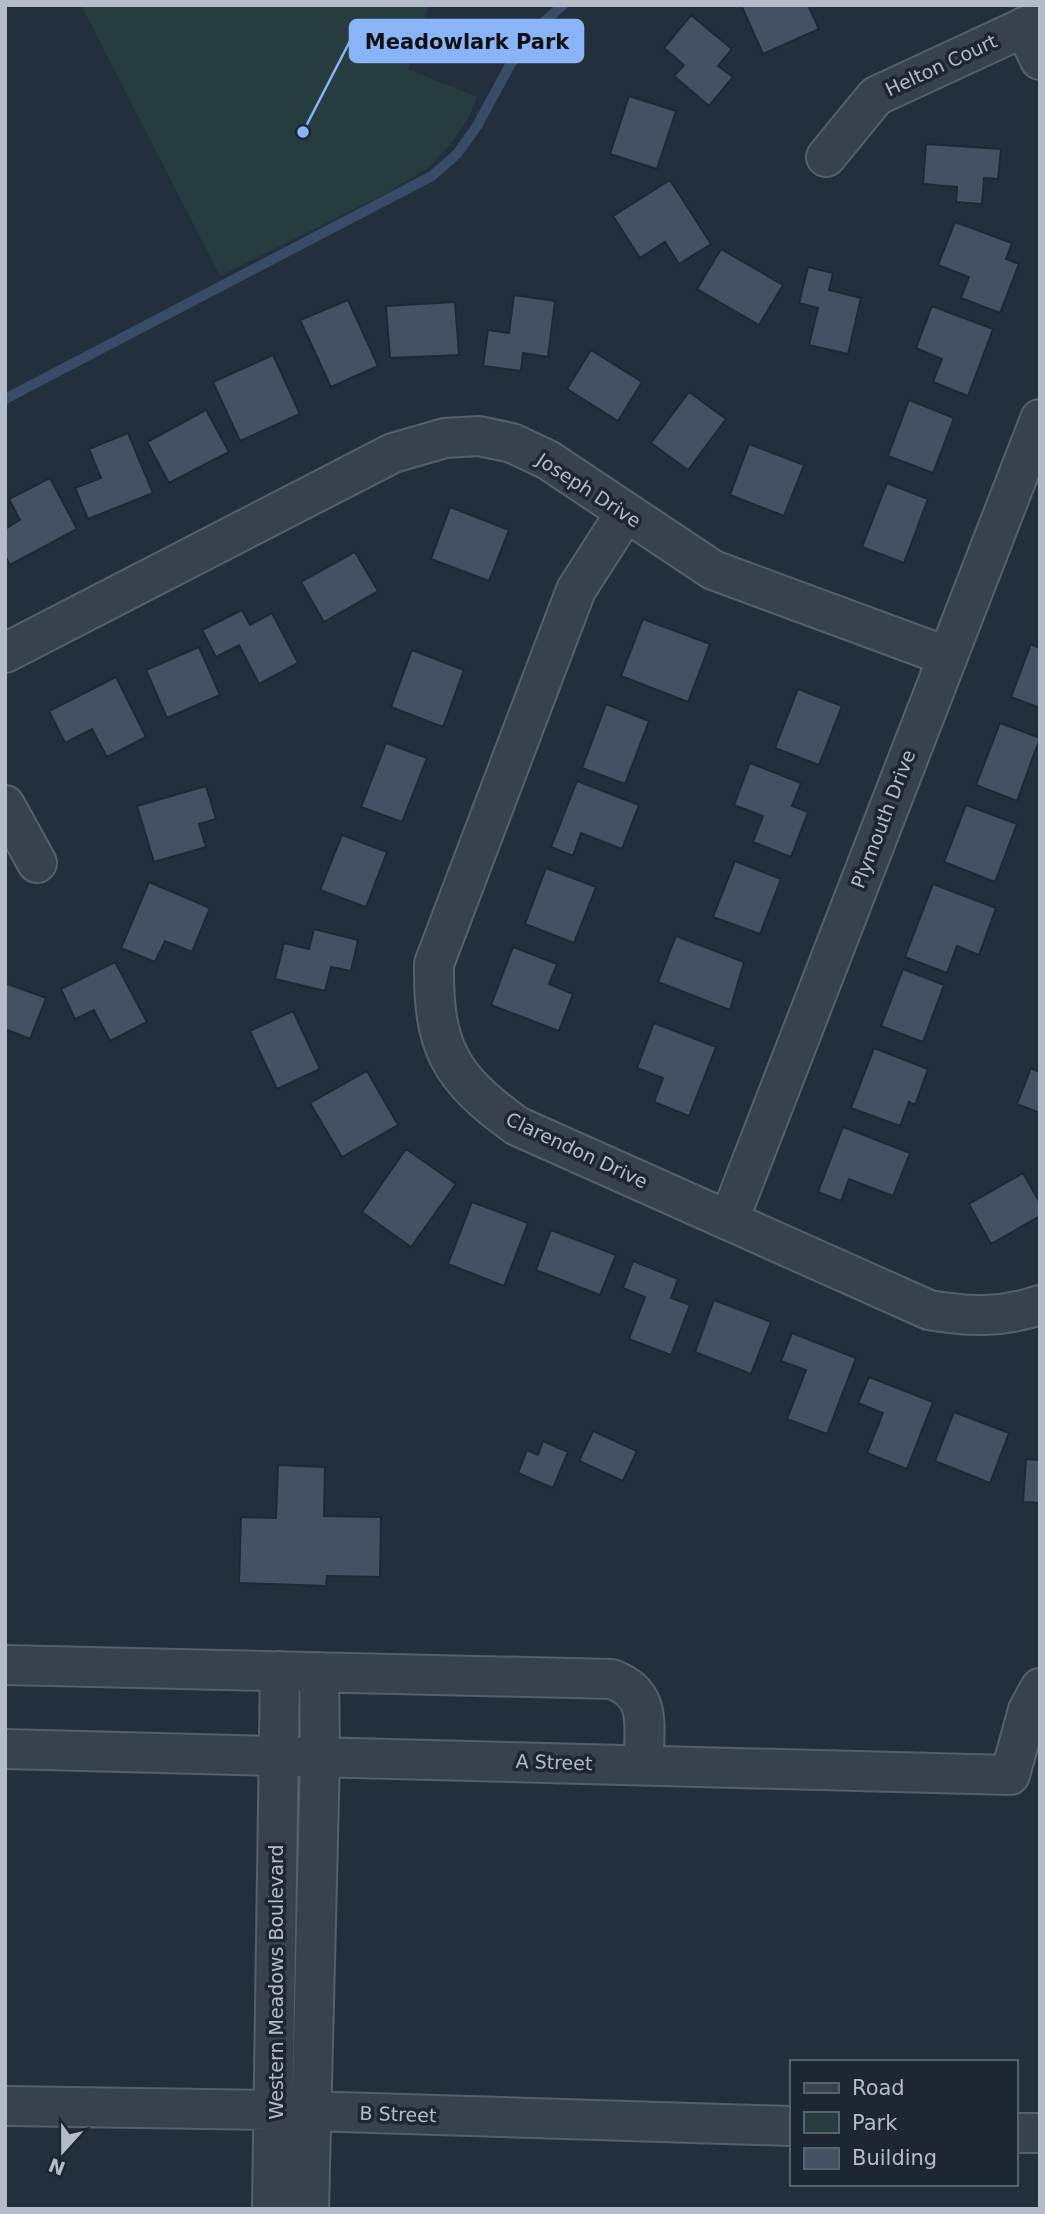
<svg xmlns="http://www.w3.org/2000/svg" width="1045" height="2214" font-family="'DejaVu Sans',sans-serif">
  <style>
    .green { fill: #263c3f }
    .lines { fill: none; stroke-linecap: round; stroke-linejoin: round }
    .stream { stroke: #394c67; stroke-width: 10 }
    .building { fill: #455162; stroke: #1f2835; stroke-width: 2 }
    .minor-casing { stroke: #565f6c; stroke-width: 42 }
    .minor { stroke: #38414e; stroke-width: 38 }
    .labels { text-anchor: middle; stroke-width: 7; stroke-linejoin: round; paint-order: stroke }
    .street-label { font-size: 19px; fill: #b4bcc9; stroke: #1d2633 }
    .leader { fill: none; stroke: #8ab4f8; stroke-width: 2.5 }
    .callout-dot { fill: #8ab4f8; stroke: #1d2633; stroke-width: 2.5 }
    .callout { fill: #8ab4f8; stroke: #8ab4f8; stroke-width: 2.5 }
    .callout-label { font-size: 21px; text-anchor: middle; font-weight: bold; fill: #111 }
  </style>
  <rect width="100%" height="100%" fill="#242f3e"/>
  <path class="green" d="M81 5H429L408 69 477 97 468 119 450 145 429 167 387 193 220 276Z"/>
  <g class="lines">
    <path class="stream" d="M5 399 432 176 457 154 477 126 510 65 537 28 563 5"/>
  </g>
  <path class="building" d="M745 5H808L819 29 763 54 742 7Z
    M691 15 732 49 718 66 733 77 709 106 674 76 684 65 664 48Z
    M629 96 676 111 657 169 610 154Z
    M926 144 1001 149 998 179 984 178 982 204 956 202 957 187 923 184Z
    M670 180 711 244 679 264 665 242 640 258 613 216Z
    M955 222 1012 243 1006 259 1019 264 1000 313 961 298 969 277 938 265Z
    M721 249 783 285 759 325 697 289Z
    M808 267 833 273 829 290 861 298 848 354 809 345 818 308 799 303Z
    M514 295 555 301 548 357 523 353 521 371 483 366 488 330 509 333Z
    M348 300 378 366 331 387 300 320Z
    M455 302 459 355 390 358 386 306Z
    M932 306 993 329 968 396 933 382 942 359 916 348Z
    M591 350 642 382 618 421 567 389Z
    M273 355 300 414 240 441 213 382Z
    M689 392 726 419 688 470 651 443Z
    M909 400 954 418 933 473 888 456Z
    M206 410 229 452 169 483 147 442Z
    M128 433 153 493 88 519 75 488 101 478 89 449Z
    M749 444 804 465 784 516 730 495Z
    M50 478 77 529 10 565 5 556V529L20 520 9 499Z
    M887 483 928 499 904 563 862 547Z
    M450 507 509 530 489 581 431 559Z
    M355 552 378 591 324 622 301 582Z
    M242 610 250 625 272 613 298 663 259 684 239 645 216 657 202 630Z
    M643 619 710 644 688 702 621 676Z
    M1031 644 1040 648V708L1011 697Z
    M199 647 220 695 167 718 146 670Z
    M412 650 464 670 443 727 391 707Z
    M116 677 146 737 107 757 92 729 65 743 49 711Z
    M798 689 842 706 819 765 775 748Z
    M606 704 649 721 625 784 582 768Z
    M1000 723 1040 738 1017 801 976 785Z
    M386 743 427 758 402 822 361 807Z
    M750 763 801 783 792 806 808 812 791 857 753 842 763 816 734 805Z
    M577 781 639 805 622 849 581 833 573 856 551 847Z
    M206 786 216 819 199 824 206 847 154 862 137 806Z
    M966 805 1017 824 995 882 944 862Z
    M342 835 387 852 366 907 320 890Z
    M735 861 781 879 760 934 713 917Z
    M546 868 596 887 574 943 525 924Z
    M149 882 210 908 192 952 165 941 155 962 121 948Z
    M933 884 996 908 979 955 957 946 947 973 905 957Z
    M314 929 358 940 351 971 331 967 325 991 275 979 284 943 309 949Z
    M676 936 744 962 730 1010 658 982Z
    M513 947 557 964 549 984 573 994 559 1031 491 1005Z
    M115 962 147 1022 110 1041 94 1010 75 1019 61 989Z
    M903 969 944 985 923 1042 881 1026Z
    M5 983 46 998 30 1039 5 1029Z
    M293 1011 320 1069 277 1089 250 1031Z
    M654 1023 716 1047 689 1116 654 1102 663 1078 637 1068Z
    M874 1048 928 1069 915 1105 909 1102 900 1126 851 1108Z
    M1031 1068 1040 1072V1113L1017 1104Z
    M367 1071 398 1125 342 1157 310 1103Z
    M843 1127 910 1153 893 1196 849 1179 841 1201 818 1192Z
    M406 1149 456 1184 411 1247 362 1212Z
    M1023 1173 1040 1203V1216L991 1244 969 1204Z
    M472 1202 528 1223 504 1286 448 1264Z
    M551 1230 616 1255 600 1295 536 1270Z
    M633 1261 678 1279 671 1298 690 1305 671 1355 629 1339 645 1297 623 1288Z
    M714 1300 771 1322 751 1374 695 1352Z
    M792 1333 856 1358 827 1434 787 1419 806 1370 781 1361Z
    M869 1377 933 1402 907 1469 867 1453 883 1413 858 1403Z
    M954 1412 1009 1433 990 1483 935 1461Z
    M593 1431 637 1451 623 1481 579 1461Z
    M543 1441 568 1452 553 1488 518 1473 527 1450 538 1455Z
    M1026 1459 1040 1460V1503L1023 1502Z
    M278 1465 325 1467 324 1516 381 1517 380 1577 327 1576 326 1586 239 1583 241 1517 276 1518Z"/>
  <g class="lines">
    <g class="minor-casing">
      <path id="minor" d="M1024 27 1040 60
        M826 157 876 96 1040 20
        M626 512 576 590 434 964C433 1047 449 1077 517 1126L929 1310C969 1317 1001 1318 1040 1305
        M5 653 393 453 445 438 479 436 512 443 548 460 713 570 946 656
        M5 805 37 863
        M729 1220 1040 419
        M5 1665 612 1679C654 1695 643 1726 644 1765
        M5 1749 1010 1775 1028 1710 1040 1688
        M5 2106 276 2110 791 2126
        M1015 2133H1040
        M272 2209 280 1671
        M309 2209 320 1756 319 1672"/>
    </g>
    <use href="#minor" class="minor"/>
  </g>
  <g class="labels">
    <g class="street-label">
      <text transform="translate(941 65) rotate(-25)" y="7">Helton Court</text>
      <text transform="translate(589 490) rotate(33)" y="7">Joseph Drive</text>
      <text transform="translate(883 819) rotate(-69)" y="7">Plymouth Drive</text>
      <text transform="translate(577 1150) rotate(25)" y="7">Clarendon Drive</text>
      <text transform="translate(554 1762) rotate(2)" y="7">A Street</text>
      <text transform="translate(276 1982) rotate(-90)" y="7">Western Meadows Boulevard</text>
      <text transform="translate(398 2114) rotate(2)" y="7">B Street</text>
    </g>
  </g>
  <path class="leader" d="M303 132L350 41"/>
  <circle class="callout-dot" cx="303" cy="132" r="7"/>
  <rect class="callout" x="350" y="20" width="233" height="42" rx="7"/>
  <g class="callout-label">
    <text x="467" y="49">Meadowlark Park</text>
  </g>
  <rect width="1045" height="2214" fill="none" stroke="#b4bcc9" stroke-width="14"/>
  <rect x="790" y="2060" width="228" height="126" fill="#1d2633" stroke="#59626f" stroke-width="2"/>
  <rect x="804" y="2083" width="35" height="10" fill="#38414e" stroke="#59626f" stroke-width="2"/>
  <text x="852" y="2095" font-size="21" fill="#b4bcc9">Road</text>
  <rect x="804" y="2112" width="35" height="21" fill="#263c3f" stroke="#59626f" stroke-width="2"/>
  <text x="852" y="2130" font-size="21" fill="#b4bcc9">Park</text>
  <rect x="804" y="2148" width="35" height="21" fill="#455162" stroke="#59626f" stroke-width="2"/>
  <text x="852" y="2165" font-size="21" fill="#b4bcc9">Building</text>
  <g transform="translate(63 2151) rotate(201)" stroke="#1d2633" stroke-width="5" paint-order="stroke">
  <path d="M0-5L12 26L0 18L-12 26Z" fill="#b4bcc9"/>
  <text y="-10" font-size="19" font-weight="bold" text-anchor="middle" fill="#b4bcc9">N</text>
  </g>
</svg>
